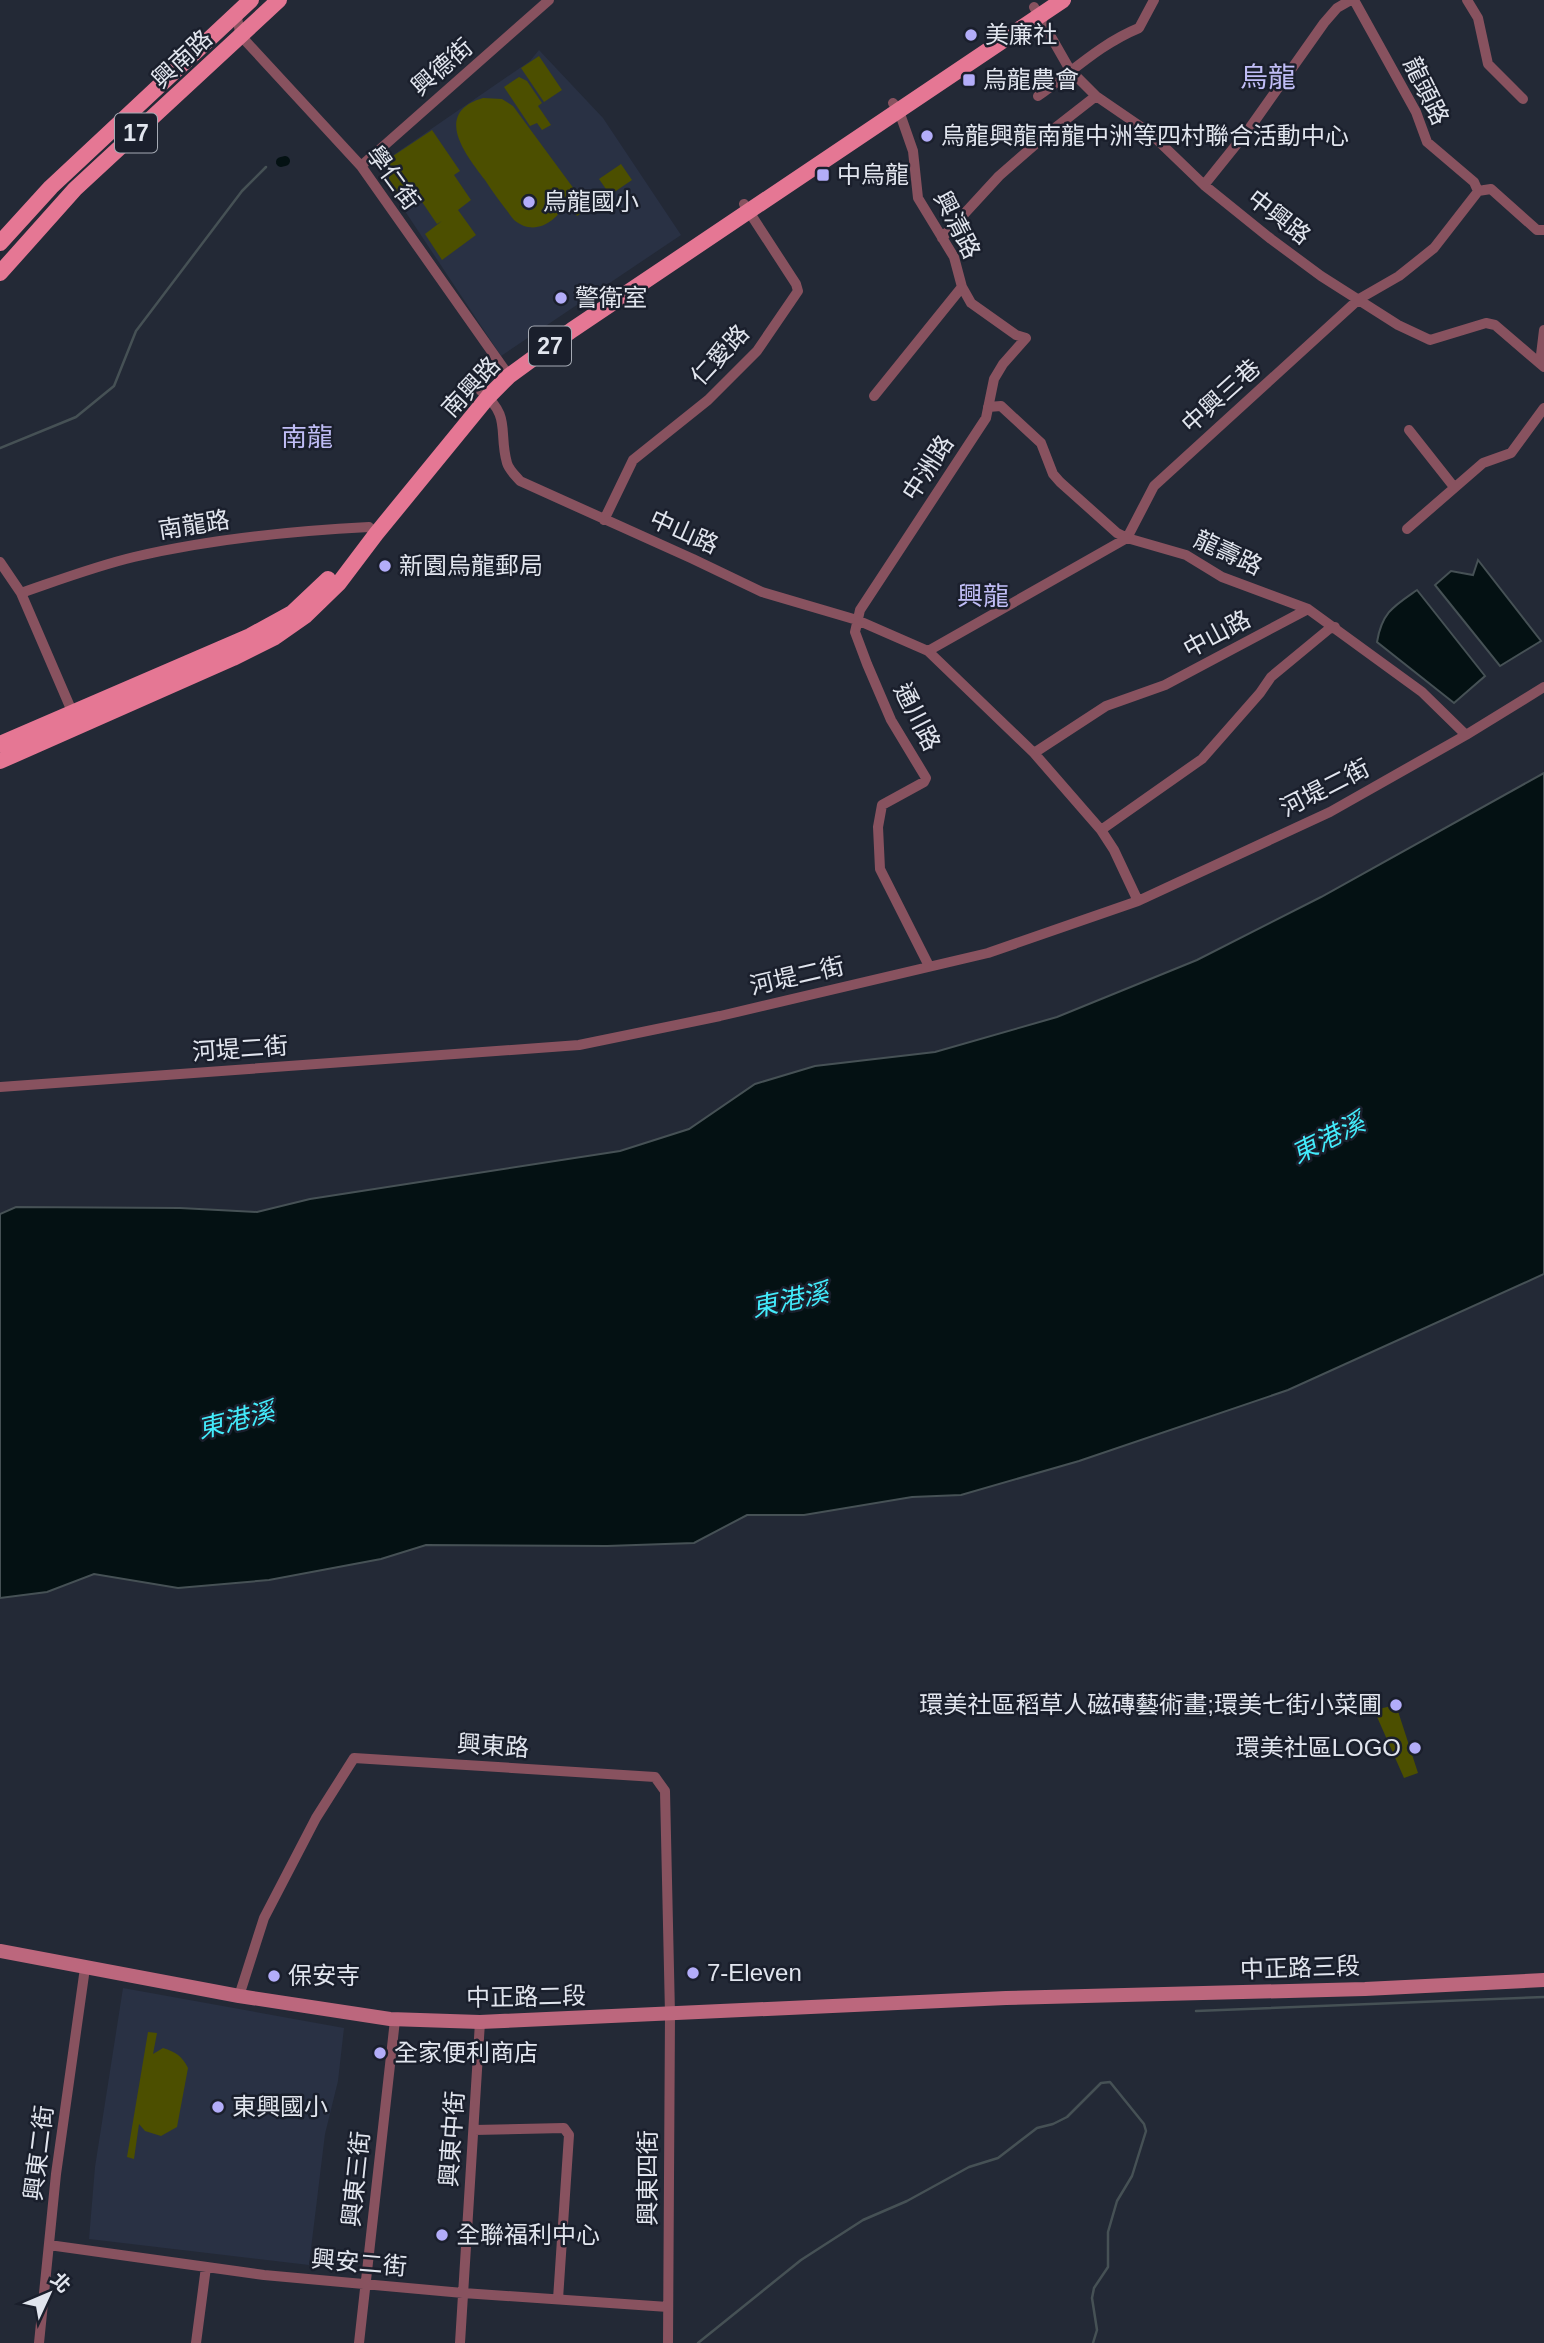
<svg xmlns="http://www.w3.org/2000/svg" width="1544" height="2343" font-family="Arial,'Noto Sans TC',sans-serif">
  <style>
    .built { fill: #293144 }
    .green { fill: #4c4f00 }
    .water { fill: #041113; stroke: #465155; stroke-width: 2 }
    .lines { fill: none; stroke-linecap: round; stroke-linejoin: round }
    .stream { stroke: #465155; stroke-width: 2.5 }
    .canal { stroke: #041113; stroke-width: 10 }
    .minor { stroke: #88525f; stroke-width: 10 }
    .secondary { stroke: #bc677d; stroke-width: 14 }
    .primary { stroke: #e57794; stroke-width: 16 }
    .poi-dot { fill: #b3adf9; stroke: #1a1f2c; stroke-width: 2.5 }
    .labels { text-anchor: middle; stroke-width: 5; stroke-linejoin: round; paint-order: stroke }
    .shield { fill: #1a1f2c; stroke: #a5aab4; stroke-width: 2 }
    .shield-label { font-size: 23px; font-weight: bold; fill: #e1e5ee }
    .poi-label { font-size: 24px; fill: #e1e5ee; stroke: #1a1f2c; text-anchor: start }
    .street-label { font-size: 24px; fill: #e1e5ee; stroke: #1a1f2c }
    .neighbourhood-label { font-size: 26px; fill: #c0bdf6; stroke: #1a1f2c }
    .water-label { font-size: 26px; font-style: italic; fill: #43ebfb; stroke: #1a1f2c }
    .quarter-label { font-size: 28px; fill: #c0bdf6; stroke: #1a1f2c }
  </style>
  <rect width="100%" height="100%" fill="#232936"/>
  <path class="built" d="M539 50 603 118 681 235 501 356 389 187 386 160 530 61Z
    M123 1988 344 2028 338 2081 325 2134 309 2265 89 2239 95 2167Z"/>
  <path class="green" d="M539 56 562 90 544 102 521 68Z
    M519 77 527 81 542 103 538 106 551 125 542 130 537 123 530 126 504 87Z
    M483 98 502 99 513 106 588 208 577 216 566 202C557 222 534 237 514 220 504 207 494 194 485 180 466 155 432 113 483 98Z
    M432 130 460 171 454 175 471 200 458 210 476 235 442 260 425 234 442 221 437 224 420 199 405 209 390 187 387 160Z
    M621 164 632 180 610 195 599 179Z
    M1396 1705 1418 1773 1404 1778 1374 1710Z
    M148 2032 157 2033 153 2054 163 2048C176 2052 182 2056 188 2068L177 2127 161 2136 145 2131 139 2124 134 2159 127 2157Z"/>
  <path class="water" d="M1478 560 1541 641 1500 666 1435 585 1451 571 1473 575Z
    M1417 590 1485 676 1454 703 1377 642C1382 612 1394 606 1417 590Z
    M1544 773V1274L1288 1390 1079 1461 961 1495 912 1497 804 1515H747L694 1543 607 1546 426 1545 381 1559 269 1580 178 1588 94 1574 47 1592 0 1598V1214L16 1207 180 1208 257 1212 310 1199 620 1151 689 1129 755 1084 815 1066 935 1052 1057 1017 1197 960 1321 897Z"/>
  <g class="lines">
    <path class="stream" d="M0 448 76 417 114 386 136 331 242 191 266 167
      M1196 2011 1544 1997
      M698 2343 801 2260 863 2220 907 2201 969 2167 998 2158 1037 2128 1053 2124 1067 2117 1101 2083 1110 2082 1144 2124 1146 2131 1132 2176 1117 2201 1108 2232V2267L1094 2288 1092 2298 1097 2330 1093 2343"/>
    <path class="canal" d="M281 162 285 161"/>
    <path class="minor" d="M1467 0 1478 18 1488 64 1523 99
      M1034 7 1070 70 1096 96 1150 133 1204 185 1271 239 1321 276 1398 325 1430 340 1486 323 1495 325 1544 367
      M236 14 241 36 361 166 509 376
      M1038 96C1072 72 1100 44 1139 28L1154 0
      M893 103 899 111 913 151 918 198 954 257 962 287 971 303 1016 335 1026 338 1003 364 994 379 986 418 860 610 855 632 867 664 891 720 926 778 924 782 882 805 878 827 880 869 929 966
      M361 166 549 0
      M1204 185 1249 129 1324 23 1337 8 1351 0
      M1478 191 1491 189 1537 230H1544
      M942 238 999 176 1046 135 1096 96
      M1540 363 1544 330
      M481 391C512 417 498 431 507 463 509 470 516 476 520 481L693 559 762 592 857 620 928 651 1034 753 1101 830
      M874 396 962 287
      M988 407 1001 406 1041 443 1053 474 1060 482 1117 533 1127 538 1186 555 1222 577 1308 609 1422 692 1466 735
      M1409 430 1454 487
      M604 520 633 460 708 400 757 351 798 291 796 284 744 204
      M1407 529 1483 463 1511 453 1544 408
      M0 562 21 593 74 716
      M21 593C59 580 96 566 134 557 210 539 291 531 369 527L376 534
      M928 651 1127 538 1154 486 1359 299 1399 276 1434 248 1476 194 1478 191 1474 182 1427 142 1416 112 1354 0
      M1034 753 1106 706 1165 685 1308 609
      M1138 901 1114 850 1101 830 1202 759 1260 693 1271 677 1329 629 1335 627
      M0 1087 579 1045 720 1016 988 953 1138 901 1330 812 1466 735 1544 687
      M239 1996 264 1918 316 1818 354 1758 655 1777 665 1791 670 2014 668 2343
      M474 2130 564 2128 569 2135 558 2299
      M49 2245 264 2275 463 2293 668 2307
      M39 2343 56 2174 85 1968
      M196 2343 206 2267
      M359 2343 395 2020
      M460 2343 480 2022"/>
    <path class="secondary" d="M0 1951 239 1996 390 2019 480 2022 1006 1998 1365 1989 1544 1980"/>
    <path class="primary" d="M0 243 51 187 251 0
      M0 273 75 189 279 0
      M0 744 250 636 292 613 328 579
      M0 761 233 658 275 637 305 616 339 583 376 534 488 397 509 376 572 330 1063 0"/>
  </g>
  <g class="poi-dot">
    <circle cx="971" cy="35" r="7"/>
    <rect x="962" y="73" width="14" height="14" rx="3.5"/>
    <circle cx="927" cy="136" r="7"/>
    <rect x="816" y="168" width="14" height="14" rx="3.5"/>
    <circle cx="529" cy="202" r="7"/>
    <circle cx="561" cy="298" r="7"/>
    <circle cx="385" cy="566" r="7"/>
    <circle cx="1396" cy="1705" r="7"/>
    <circle cx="1415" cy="1748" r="7"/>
    <circle cx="693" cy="1973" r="7"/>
    <circle cx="274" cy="1976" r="7"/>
    <circle cx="380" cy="2053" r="7"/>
    <circle cx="218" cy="2107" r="7"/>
    <circle cx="442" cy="2235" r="7"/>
  </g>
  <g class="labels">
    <g class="shield">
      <rect x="115" y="113.5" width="42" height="39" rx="5"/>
      <rect x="529" y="326.5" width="42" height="39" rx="5"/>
    </g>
    <g class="shield-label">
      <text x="136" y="141">17</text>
      <text x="550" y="354">27</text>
    </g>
    <g class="poi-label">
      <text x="985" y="43">美廉社</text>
      <text x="983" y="88">烏龍農會</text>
      <text x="941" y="144">烏龍興龍南龍中洲等四村聯合活動中心</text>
      <text x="837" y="183">中烏龍</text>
      <text x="543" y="210">烏龍國小</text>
      <text x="575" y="306">警衛室</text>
      <text x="399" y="574">新園烏龍郵局</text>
      <text x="1382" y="1713" text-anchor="end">環美社區稻草人磁磚藝術畫;環美七街小菜圃</text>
      <text x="1401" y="1756" text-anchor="end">環美社區LOGO</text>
      <text x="707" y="1981">7-Eleven</text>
      <text x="288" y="1984">保安寺</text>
      <text x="394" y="2061">全家便利商店</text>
      <text x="232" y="2115">東興國小</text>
      <text x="456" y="2243">全聯福利中心</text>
    </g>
    <g class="street-label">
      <text transform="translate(182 59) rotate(-43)" y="8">興南路</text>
      <text transform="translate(442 67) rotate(-41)" y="8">興德街</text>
      <text transform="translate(1426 91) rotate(64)" y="8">龍頭路</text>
      <text transform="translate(393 178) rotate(54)" y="8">學仁街</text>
      <text transform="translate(1279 217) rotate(38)" y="8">中興路</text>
      <text transform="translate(957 225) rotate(63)" y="8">興清路</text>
      <text transform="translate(720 355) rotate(-47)" y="8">仁愛路</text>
      <text transform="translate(471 387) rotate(-47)" y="8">南興路</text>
      <text transform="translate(1221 396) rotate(-42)" y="8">中興三巷</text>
      <text transform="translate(928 468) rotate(-57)" y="8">中洲路</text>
      <text transform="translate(194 525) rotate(-9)" y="8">南龍路</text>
      <text transform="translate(684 532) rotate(24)" y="8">中山路</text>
      <text transform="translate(1228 553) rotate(25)" y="8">龍壽路</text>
      <text transform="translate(1217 634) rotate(-28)" y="8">中山路</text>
      <text transform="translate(917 717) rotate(63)" y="8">通川路</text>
      <text transform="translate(1325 788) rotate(-27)" y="8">河堤二街</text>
      <text transform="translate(797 976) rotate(-13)" y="8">河堤二街</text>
      <text transform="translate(240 1049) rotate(-4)" y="8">河堤二街</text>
      <text transform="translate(493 1746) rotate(4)" y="8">興東路</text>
      <text transform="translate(1300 1968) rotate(-2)" y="8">中正路三段</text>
      <text transform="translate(526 1997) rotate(-1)" y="8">中正路二段</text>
      <text transform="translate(452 2139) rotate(-86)" y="8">興東中街</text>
      <text transform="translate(39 2153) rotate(-83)" y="8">興東二街</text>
      <text transform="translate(648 2178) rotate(-90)" y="8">興東四街</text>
      <text transform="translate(356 2179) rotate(-84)" y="8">興東三街</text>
      <text transform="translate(359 2263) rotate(5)" y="8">興安二街</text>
    </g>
    <g class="neighbourhood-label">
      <text x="307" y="446">南龍</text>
      <text x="983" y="605">興龍</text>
    </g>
    <g class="water-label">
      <text transform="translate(1328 1138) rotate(-27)" y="9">東港溪</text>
      <text transform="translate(790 1300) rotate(-12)" y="9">東港溪</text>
      <text transform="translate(236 1420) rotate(-14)" y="9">東港溪</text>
    </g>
    <g class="quarter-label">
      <text x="1268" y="87">烏龍</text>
    </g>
  </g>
  <g transform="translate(49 2294) rotate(46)" stroke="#1a1f2c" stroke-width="5" paint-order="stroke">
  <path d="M0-5L12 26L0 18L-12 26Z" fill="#e1e5ee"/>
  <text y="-10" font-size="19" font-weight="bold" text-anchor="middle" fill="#e1e5ee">北</text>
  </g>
</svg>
